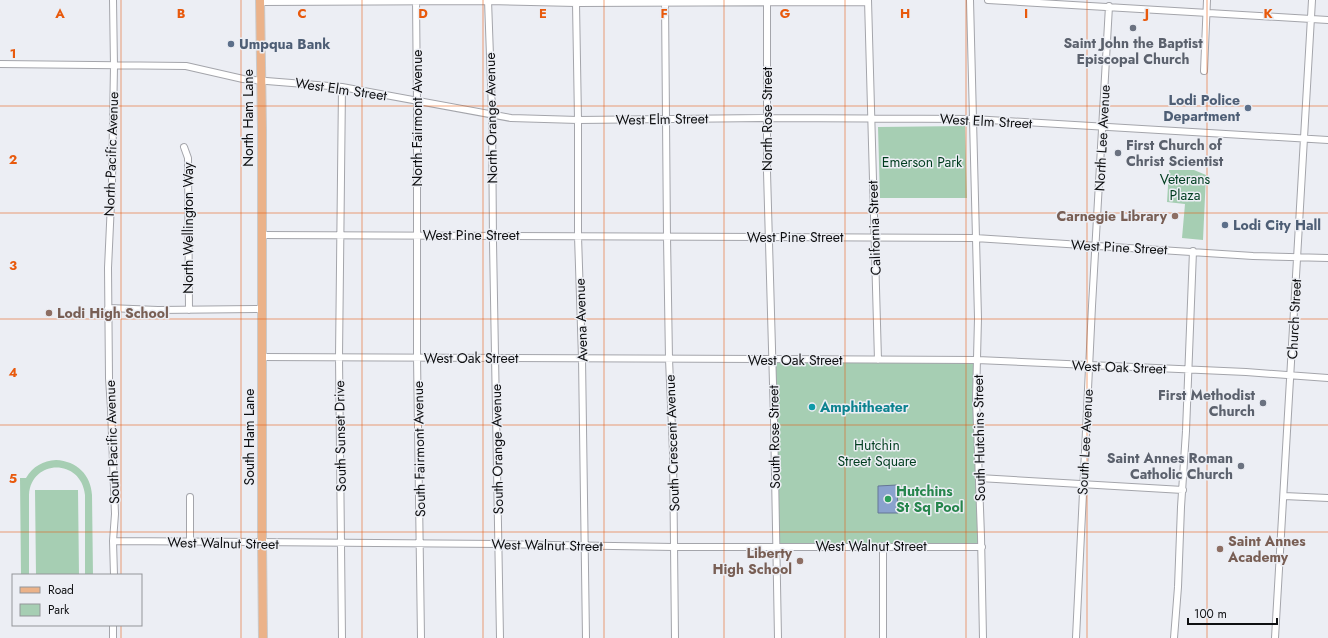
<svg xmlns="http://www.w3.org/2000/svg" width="1328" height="638" font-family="Jost,sans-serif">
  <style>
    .green { fill: #a6ceb3 }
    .water { fill: #8aa2cd; stroke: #657695 }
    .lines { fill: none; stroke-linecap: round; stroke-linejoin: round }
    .minor-casing { stroke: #a4a5ab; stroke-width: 8 }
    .major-casing { stroke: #cacacb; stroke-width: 10 }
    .minor { stroke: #fff; stroke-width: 6 }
    .major { stroke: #ebb289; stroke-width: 8 }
    .grid { fill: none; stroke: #e8590c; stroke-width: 1; stroke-opacity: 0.55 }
    .worship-dot { fill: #6b7280; stroke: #eceef4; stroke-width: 1.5 }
    .service-dot { fill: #5c6f8a; stroke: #eceef4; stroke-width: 1.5 }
    .education-dot { fill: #8d6e63; stroke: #eceef4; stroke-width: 1.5 }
    .culture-dot { fill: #0f9aa8; stroke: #eceef4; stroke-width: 1.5 }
    .leisure-dot { fill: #2e9e5b; stroke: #eceef4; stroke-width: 1.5 }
    .labels { text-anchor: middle; stroke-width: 3; stroke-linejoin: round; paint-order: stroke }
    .worship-label { font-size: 14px; font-weight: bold; fill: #5b616d; stroke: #eceef4; text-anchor: end }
    .service-label { font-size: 14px; font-weight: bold; fill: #4e5e75; stroke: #eceef4; text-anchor: start }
    .street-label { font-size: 14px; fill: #0e0f11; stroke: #eceef4 }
    .park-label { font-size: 14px; fill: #003d1f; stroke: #eceef4 }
    .education-label { font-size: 14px; font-weight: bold; fill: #785e54; stroke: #eceef4; text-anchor: end }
    .culture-label { font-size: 14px; font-weight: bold; fill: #0d838f; stroke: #eceef4; text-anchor: start }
    .leisure-label { font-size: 14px; font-weight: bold; fill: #27864d; stroke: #eceef4; text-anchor: start }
    .grid-label { font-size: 13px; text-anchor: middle; font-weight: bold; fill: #e8590c; stroke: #eceef4; stroke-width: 3; stroke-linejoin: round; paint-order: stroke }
  </style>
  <rect width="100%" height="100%" fill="#eceef4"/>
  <path class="green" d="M965 126 967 198H880L878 127Z
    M1169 170H1194L1206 175 1203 240 1182 238 1185 204 1167 202Z
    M772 360H977L982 547 777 546Z
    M56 460C77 461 91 475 92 495L93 575H85V495C81 458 31 459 29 495V575H21L20 478H26C33 466 43 461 56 460Z
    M35 490H78L79 575H36Z"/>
  <path class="water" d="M897 485 898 513H878V486Z"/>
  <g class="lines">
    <g class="minor-casing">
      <path id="minor" d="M113 0 114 66 112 181 108 268 109 378 111 409 115 514 113 541 114 575
        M416 0 417 101V357L421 638
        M488 0 492 112 493 242 500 638
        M665 0 667 237 669 359 673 452 675 638
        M868 0 878 360
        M970 0 978 318 976 399 981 536 983 638
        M988 0 1328 20
        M260 2 488 1 576 3 868 2
        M767 2V172L774 419 778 638
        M576 3 578 120V236L582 358 586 638
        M0 64 186 66 243 79 342 87 511 118 578 120 767 118 973 119 1328 140
        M1204 71 1207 0
        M342 87 339 357 342 638
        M184 147 188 158 189 310
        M262 235 975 238 1253 256 1328 258
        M108 308 158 310 261 309
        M261 357 977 360 1246 372 1328 378
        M979 478 1183 490
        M1284 496 1328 498
        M190 497V542
        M113 541 499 544 674 547H982
        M883 546V638
        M113 638V625
        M1076 638 1092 306 1109 6
        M1174 638 1178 587 1181 507 1186 431 1193 251
        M1275 638 1312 0"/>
    </g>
    <g class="major-casing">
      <path id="major" d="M260 0 262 129V543L263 638"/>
    </g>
    <use href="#minor" class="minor"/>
    <use href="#major" class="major"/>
  </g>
  <path class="grid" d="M121 0V575M241 0V638M362 0V638M483 0V638M604 0V638M724 0V638M845 0V638M966 0V638M1087 0V638M1207 0V638M0 106H1328M0 213H1328M0 319H1328M0 425H1328M0 532H1328M121 625V638"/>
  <g class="worship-dot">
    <circle cx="1133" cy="28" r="4"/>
    <circle cx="1118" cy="153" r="4"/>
    <circle cx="1263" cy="403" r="4"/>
    <circle cx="1241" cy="466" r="4"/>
  </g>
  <g class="service-dot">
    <circle cx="231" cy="44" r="4"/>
    <circle cx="1248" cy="108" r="4"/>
    <circle cx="1225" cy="225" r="4"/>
  </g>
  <g class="education-dot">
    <circle cx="1175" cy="216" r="4"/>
    <circle cx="49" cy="313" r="4"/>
    <circle cx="1220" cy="549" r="4"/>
    <circle cx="800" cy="561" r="4"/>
  </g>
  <circle class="culture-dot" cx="812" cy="407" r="4"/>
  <circle class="leisure-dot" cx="888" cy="499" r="4"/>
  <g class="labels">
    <g class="worship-label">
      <text x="1133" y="48" text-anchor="middle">Saint John the Baptist<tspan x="1133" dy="16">Episcopal Church</tspan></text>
      <text x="1126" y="150" text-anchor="start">First Church of<tspan x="1126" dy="16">Christ Scientist</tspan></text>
      <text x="1255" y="400">First Methodist<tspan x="1255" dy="16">Church</tspan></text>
      <text x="1233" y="463">Saint Annes Roman<tspan x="1233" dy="16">Catholic Church</tspan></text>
    </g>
    <g class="service-label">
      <text x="239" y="49">Umpqua Bank</text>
      <text x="1240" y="105" text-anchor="end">Lodi Police<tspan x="1240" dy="16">Department</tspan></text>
      <text x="1233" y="230">Lodi City Hall</text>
    </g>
    <g class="street-label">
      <text transform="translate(341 89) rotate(8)" y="5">West Elm Street</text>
      <text transform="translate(248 118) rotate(-90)" y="5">North Ham Lane</text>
      <text transform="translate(417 118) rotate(-90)" y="5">North Fairmont Avenue</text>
      <text transform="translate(491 118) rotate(-91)" y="5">North Orange Avenue</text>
      <text transform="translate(662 119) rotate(-1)" y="5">West Elm Street</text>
      <text transform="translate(767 119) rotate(-90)" y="5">North Rose Street</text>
      <text transform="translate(986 121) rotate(3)" y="5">West Elm Street</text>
      <text transform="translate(1102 138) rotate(-87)" y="5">North Lee Avenue</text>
      <text transform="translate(111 154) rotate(-88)" y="5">North Pacific Avenue</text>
      <text transform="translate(188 228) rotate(-90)" y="5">North Wellington Way</text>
      <text transform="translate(874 228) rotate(-92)" y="5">California Street</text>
      <text x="471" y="240">West Pine Street</text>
      <text x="795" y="242">West Pine Street</text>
      <text transform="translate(1119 247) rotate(3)" y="5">West Pine Street</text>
      <text transform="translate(1294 319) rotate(-87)" y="5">Church Street</text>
      <text transform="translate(581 320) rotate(-92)" y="5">Avena Avenue</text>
      <text x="471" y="363">West Oak Street</text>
      <text x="795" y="365">West Oak Street</text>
      <text transform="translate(1119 367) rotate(2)" y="5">West Oak Street</text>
      <text transform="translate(340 436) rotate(-91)" y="5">South Sunset Drive</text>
      <text transform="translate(249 437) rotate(-90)" y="5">South Ham Lane</text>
      <text transform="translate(774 437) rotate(-91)" y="5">South Rose Street</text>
      <text transform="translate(979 438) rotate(-91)" y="5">South Hutchins Street</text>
      <text transform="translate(112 442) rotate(-92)" y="5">South Pacific Avenue</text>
      <text transform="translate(1085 442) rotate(-87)" y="5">South Lee Avenue</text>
      <text transform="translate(672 443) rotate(-92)" y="5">South Crescent Avenue</text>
      <text transform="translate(419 449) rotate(-91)" y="5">South Fairmont Avenue</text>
      <text transform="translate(497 449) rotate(-91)" y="5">South Orange Avenue</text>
      <text transform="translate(223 543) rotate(1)" y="5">West Walnut Street</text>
      <text transform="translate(547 545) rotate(1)" y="5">West Walnut Street</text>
      <text x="871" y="551">West Walnut Street</text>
    </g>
    <g class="park-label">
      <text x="922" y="167">Emerson Park</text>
      <text x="1185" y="184">Veterans<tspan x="1185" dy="16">Plaza</tspan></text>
      <text x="877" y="450">Hutchin<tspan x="877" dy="16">Street Square</tspan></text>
    </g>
    <g class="education-label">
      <text x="1167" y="221">Carnegie Library</text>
      <text x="57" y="318" text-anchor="start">Lodi High School</text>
      <text x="1228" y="546" text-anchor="start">Saint Annes<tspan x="1228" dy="16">Academy</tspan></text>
      <text x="792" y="558">Liberty<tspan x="792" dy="16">High School</tspan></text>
    </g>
    <g class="culture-label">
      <text x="820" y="412">Amphitheater</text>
    </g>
    <g class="leisure-label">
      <text x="896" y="496">Hutchins<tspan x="896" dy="16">St Sq Pool</tspan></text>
    </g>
  </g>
  <g class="grid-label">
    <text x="60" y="18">A</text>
    <text x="181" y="18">B</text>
    <text x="302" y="18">C</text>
    <text x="423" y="18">D</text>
    <text x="543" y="18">E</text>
    <text x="664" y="18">F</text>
    <text x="785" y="18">G</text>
    <text x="905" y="18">H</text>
    <text x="1026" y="18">I</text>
    <text x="1147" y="18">J</text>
    <text x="1268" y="18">K</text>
    <text x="13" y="58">1</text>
    <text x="13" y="164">2</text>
    <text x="13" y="270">3</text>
    <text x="13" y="377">4</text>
    <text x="13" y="483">5</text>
  </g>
  <rect x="12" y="574" width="130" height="52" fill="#eceef4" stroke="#939599"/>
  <rect x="20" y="587" width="20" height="6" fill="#ebb289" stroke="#939599"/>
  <text x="48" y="594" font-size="12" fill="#0e0f11">Road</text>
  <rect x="20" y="604" width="20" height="12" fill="#a6ceb3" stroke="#939599"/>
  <text x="48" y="614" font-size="12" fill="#0e0f11">Park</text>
  <path d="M1188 618v6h89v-6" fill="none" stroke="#0e0f11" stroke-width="2"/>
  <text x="1194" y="618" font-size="12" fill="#0e0f11" stroke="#eceef4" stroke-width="3" paint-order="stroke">100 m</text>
</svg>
